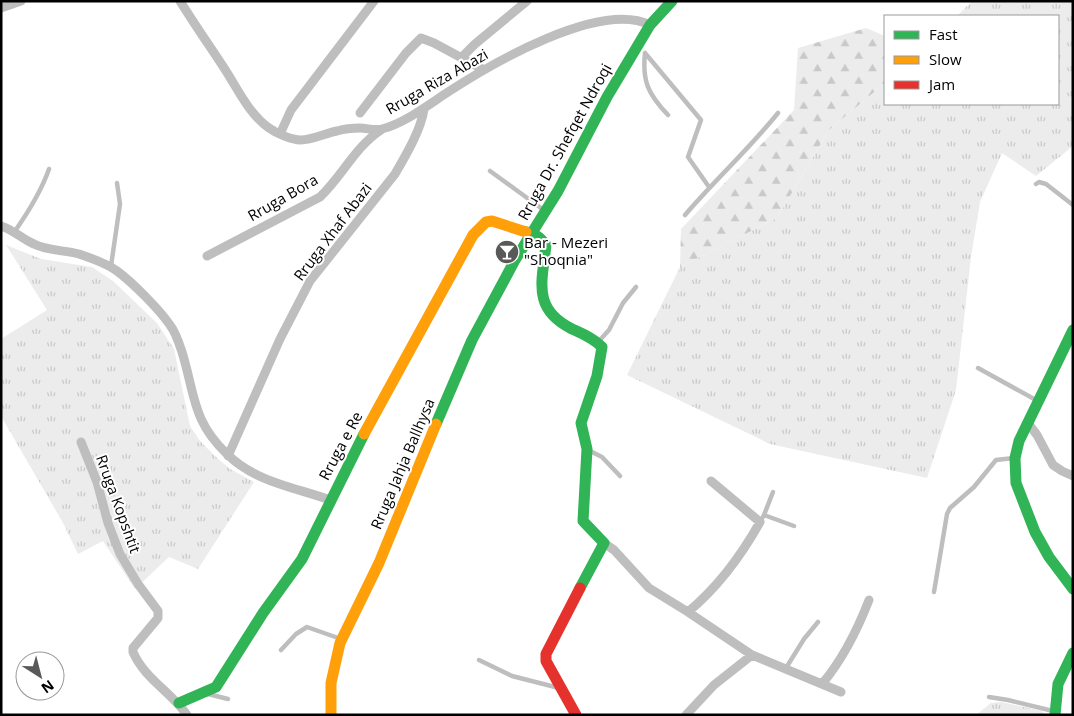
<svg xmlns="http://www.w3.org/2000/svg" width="1074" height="716" font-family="'Open Sans',sans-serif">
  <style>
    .grass { fill: url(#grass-tufts) }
    .forest { fill: url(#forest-firs) }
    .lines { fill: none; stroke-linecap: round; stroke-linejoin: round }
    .lane { stroke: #bebebe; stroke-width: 4.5 }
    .street { stroke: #bebebe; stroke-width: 9 }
    .fast { stroke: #30b455; stroke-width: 11 }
    .slow { stroke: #ff9f0a; stroke-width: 11 }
    .jam { stroke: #e5322d; stroke-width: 11 }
    .labels { text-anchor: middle; stroke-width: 4; stroke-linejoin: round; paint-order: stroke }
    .street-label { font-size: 15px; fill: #000; stroke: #fff }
    .poi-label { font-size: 15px; fill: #000; stroke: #fff; text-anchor: start }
  </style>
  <defs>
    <pattern id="grass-tufts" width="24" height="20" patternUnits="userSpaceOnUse" patternTransform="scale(1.25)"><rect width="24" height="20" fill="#ececec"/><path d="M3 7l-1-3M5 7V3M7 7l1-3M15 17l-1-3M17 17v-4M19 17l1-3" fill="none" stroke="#c9c9c9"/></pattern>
    <pattern id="forest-firs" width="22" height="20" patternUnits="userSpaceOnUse" patternTransform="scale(1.25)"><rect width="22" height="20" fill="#ececec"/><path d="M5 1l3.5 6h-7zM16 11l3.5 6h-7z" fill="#c9c9c9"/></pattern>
  </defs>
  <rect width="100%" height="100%" fill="#fff"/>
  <path class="grass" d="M972 1H1073V146L1036 176 1002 153 980 202 971 257 956 390 927 478 770 444 627 375 680 267 777 218 829 130 885 83V104H1058V16H957Z
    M6 245 41 259 92 267 113 281 157 323 174 349 190 426 200 441 216 457 230 469 254 482 198 569 169 557 135 589 103 541 78 554 63 523 1 416V339L47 310Z
    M1001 702 1042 711 1045 715H976L991 703Z"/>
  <path class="forest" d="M866 28 885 36V83L829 130 777 218 680 267 681 229 794 110 798 48Z"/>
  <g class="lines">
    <path class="lane" d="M645 53 701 120 688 157 709 187
      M645 53C642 81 648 94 668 115
      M490 171 545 211
      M1036 184 1039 182 1046 184 1073 205
      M685 215C715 180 749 149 778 113
      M15 231C29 211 41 192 49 169
      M111 266 120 204 117 183
      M599 341 609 330 623 303 636 287
      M978 368 1036 400
      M588 450 602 457 620 476
      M764 515 794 526
      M760 522 764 515 773 492
      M934 592 947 514 950 508 974 487 996 460 1014 458
      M281 650 296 634 307 627 341 639
      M479 660 512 676 559 688
      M786 668 804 639 818 622
      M208 694 228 699
      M989 697 1008 700 1053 711"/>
    <path class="street" d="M180 1C195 25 211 48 226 71 238 90 250 115 269 128 276 133 291 140 301 140 312 140 326 133 337 131 344 129 353 128 360 128 367 128 375 131 382 129 405 123 428 105 448 92 491 64 600 0 650 25
      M1 8 21 1
      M461 58 475 44 527 1
      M360 113 406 53 421 38 434 43 484 70
      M280 134 291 110 374 1
      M1 226C14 230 22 239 34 244 48 251 64 250 79 254 91 258 106 263 117 271 132 282 159 309 170 325 176 333 179 343 182 352 195 394 192 421 227 454 255 482 294 487 330 500
      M207 256 320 197C342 176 356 146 381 130
      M1028 423 1037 435 1053 465 1062 471 1073 476
      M81 442 97 482 108 523 120 554 138 584 158 611V618L133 648V652C144 678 171 692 187 715
      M228 456 280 339 310 281 395 174C406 155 421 130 424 109
      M604 543 614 550 649 588 688 612C718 587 741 556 760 522L711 481
      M688 612 752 655
      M822 684C843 659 857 631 869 600
      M686 715 714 685 752 655 841 692"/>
    <path class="fast" d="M526 232C536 234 540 237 546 245 542 282 532 309 572 329 583 334 593 338 602 347L597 376 581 423 587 449 583 521 604 543 580 588
      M1073 330 1019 441 1015 458 1016 483 1035 532 1049 557 1073 589
      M436 424 472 340 515 260 558 191 607 97 650 25 672 1
      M179 703 216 687 263 613 302 559 364 434
      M1055 715 1058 684 1073 653"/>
    <path class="slow" d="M364 434 473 235 486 222 492 221 526 232
      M331 715V683L340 643 379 563 436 424"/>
    <path class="jam" d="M576 715 546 661V654L580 588"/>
  </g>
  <defs>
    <g id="bar-disc" transform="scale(1.25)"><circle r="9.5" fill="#595959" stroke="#fff"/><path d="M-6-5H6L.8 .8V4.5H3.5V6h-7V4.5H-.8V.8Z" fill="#fff"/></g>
  </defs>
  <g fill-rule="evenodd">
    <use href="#bar-disc" x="507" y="252"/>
  </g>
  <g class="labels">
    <g class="street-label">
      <text transform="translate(437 82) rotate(-30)" y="5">Rruga Riza Abazi</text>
      <text transform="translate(565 142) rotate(-61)" y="5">Rruga Dr. Shefqet Ndroqi</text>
      <text transform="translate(283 198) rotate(-30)" y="5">Rruga Bora</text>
      <text transform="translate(333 232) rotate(-53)" y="5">Rruga Xhaf Abazi</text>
      <text transform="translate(341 446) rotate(-62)" y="5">Rruga e Re</text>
      <text transform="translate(403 464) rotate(-67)" y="5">Rruga Jahja Ballhysa</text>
      <text transform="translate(118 504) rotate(70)" y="5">Rruga Kopshtit</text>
    </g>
    <g class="poi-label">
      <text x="524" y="248">Bar - Mezeri<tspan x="524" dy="17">"Shoqnia"</tspan></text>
    </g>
  </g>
  <rect width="1074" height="716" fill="none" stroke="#000000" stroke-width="5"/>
  <rect x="884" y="15" width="175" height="90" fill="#ffffff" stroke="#999999"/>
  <rect x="894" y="31" width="25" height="8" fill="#30b455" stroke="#999999"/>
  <text x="929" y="40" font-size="15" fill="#000000">Fast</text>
  <rect x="894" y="56" width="25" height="8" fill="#ff9f0a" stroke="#999999"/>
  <text x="929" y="65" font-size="15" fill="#000000">Slow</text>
  <rect x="894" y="81" width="25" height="8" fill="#e5322d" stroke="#999999"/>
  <text x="929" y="90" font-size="15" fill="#000000">Jam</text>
  <g transform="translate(40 676) rotate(144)"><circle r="24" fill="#ffffff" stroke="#999999"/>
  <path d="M0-4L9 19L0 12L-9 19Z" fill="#595959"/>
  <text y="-8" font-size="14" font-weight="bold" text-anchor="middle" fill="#000000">N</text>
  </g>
</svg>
